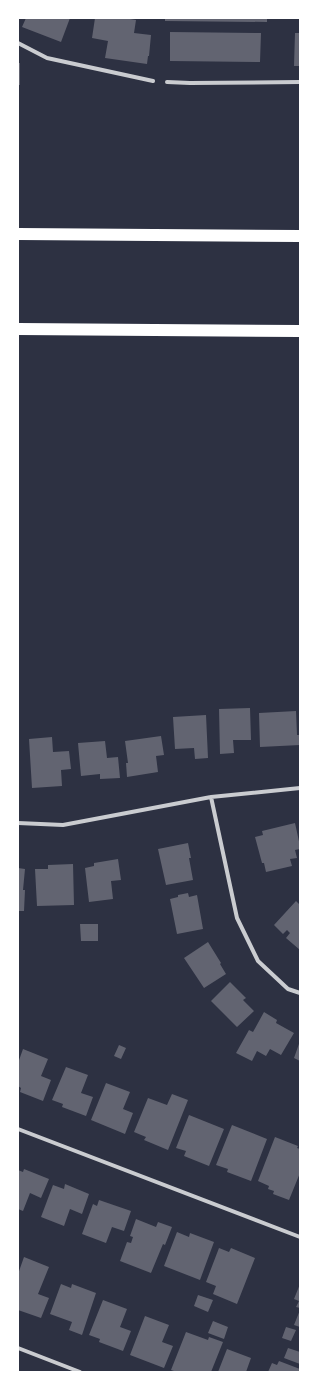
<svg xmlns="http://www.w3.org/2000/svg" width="318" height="1390" font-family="'Varela Round',sans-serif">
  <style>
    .building { fill: #626471 }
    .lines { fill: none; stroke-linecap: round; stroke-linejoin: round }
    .minor { stroke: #caccd0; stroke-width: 4 }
    .motorway { stroke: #fff; stroke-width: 12 }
  </style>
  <rect width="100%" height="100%" fill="#2d3142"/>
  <path class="building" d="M26 18H70L61 42 22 27Z
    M95 18H124L136 20 134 33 151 35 149 56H148L147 64 105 58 108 41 92 38Z
    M165 18H267V22L165 21Z
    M170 32 261 33 260 62 170 61Z
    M295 33H300V66H294Z
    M18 63H20V85H18Z
    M250 708 251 740H233L234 753 220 754 219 709Z
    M296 711 297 735H299L300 745 260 747 259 713Z
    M206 715 208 758 195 759 194 748 175 749 173 717Z
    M161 736 164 755 156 756 158 772 127 777 126 763H128L125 741Z
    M52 737 53 752 69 751 71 769 61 770 62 786 32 788 29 739Z
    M105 741 107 758 118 757 120 778 100 779V774L81 776 78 743Z
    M295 823 300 846V849L295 850 297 858 290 859 292 866 266 872 264 863H262L255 837 263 835 262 831Z
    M188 843 191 858H189L193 880 166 885 158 849Z
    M118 859 121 880 111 881 113 899 89 902 85 868 94 866V863Z
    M73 864 74 905 37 906 35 869H48V865Z
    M18 868 25 869 23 890H25L24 911H18Z
    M188 893 189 897 197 895 203 929 177 934 170 899 178 897V895Z
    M296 901 300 905V950L286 938 290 933 287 930 283 934 274 925Z
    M80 924H98V941H81Z
    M208 942 221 963 220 964 226 974 204 988 184 958Z
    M230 982 246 998 243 1000 254 1011 237 1027 211 1001Z
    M264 1012 277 1020 276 1023 294 1033 281 1055 270 1049 266 1056 257 1051 252 1061 236 1053 249 1030 253 1032Z
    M300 1041V1061L294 1058Z
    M119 1045 126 1048 121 1059 114 1056Z
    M23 1049 48 1059 41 1076 51 1080 43 1101 20 1092 21 1088 18 1086V1063Z
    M66 1067 88 1075 81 1093 93 1097 86 1116 62 1107 63 1104 52 1100Z
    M106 1083 130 1092 123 1109 133 1113 125 1134 91 1120Z
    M172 1094 188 1100 168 1150 144 1140 146 1137 134 1132 148 1098 167 1105Z
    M189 1115 224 1129 209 1166 184 1156 186 1151 176 1148Z
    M232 1125 267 1139 251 1181 227 1172 228 1169 216 1165Z
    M275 1137 298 1146 297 1148 300 1149V1173L289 1200 273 1194 274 1191 268 1189 269 1186 258 1181Z
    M24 1169 49 1179 41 1198 30 1193 23 1211 18 1209V1170L23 1172Z
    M65 1184 89 1194 82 1214 70 1209 64 1226 41 1217 53 1185 64 1189Z
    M99 1200 131 1211 124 1231 112 1227 106 1243 82 1234 93 1204 97 1206Z
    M136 1219 156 1227 158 1222 172 1227 165 1245 163 1244 151 1273 120 1261 127 1242 131 1243 133 1237 130 1236Z
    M177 1232 189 1237 190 1233 214 1242 200 1280 164 1266Z
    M219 1248 229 1252 231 1248 255 1258 237 1304 213 1294 216 1286 206 1282Z
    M24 1257 49 1267 38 1294 49 1298 41 1318 18 1310V1274Z
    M61 1284 71 1288 72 1284 96 1293 82 1335 69 1330 72 1322 50 1314Z
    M300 1284V1308L296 1307 299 1301 294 1299Z
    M198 1295 213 1300 208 1312 194 1306Z
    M103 1300 127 1309 120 1327 131 1331 123 1351 99 1342 100 1339 89 1335Z
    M300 1310V1327L294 1325Z
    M145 1316 169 1325 162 1342 173 1346 164 1368 130 1355Z
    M213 1321 228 1327 224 1339 208 1333Z
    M286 1327 296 1330 291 1341 282 1338Z
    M186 1332 208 1340 209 1337 223 1342 211 1372H177L171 1370Z
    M288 1348 300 1352V1364L284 1358Z
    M227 1349 251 1358 246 1372H218Z
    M279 1361 300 1369V1372H268L272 1363 277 1365Z"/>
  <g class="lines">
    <path class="minor" d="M18 43 47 58 153 81
      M167 82 190 83 300 82
      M211 797 237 918 258 961 288 989 300 993
      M18 823 63 825 211 797 300 788
      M18 1129 300 1237
      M18 1348 80 1372"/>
    <path class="motorway" d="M18 234 300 236
      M18 329 300 331"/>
  </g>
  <rect width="318" height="1390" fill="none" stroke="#ffffff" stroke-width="38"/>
</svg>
